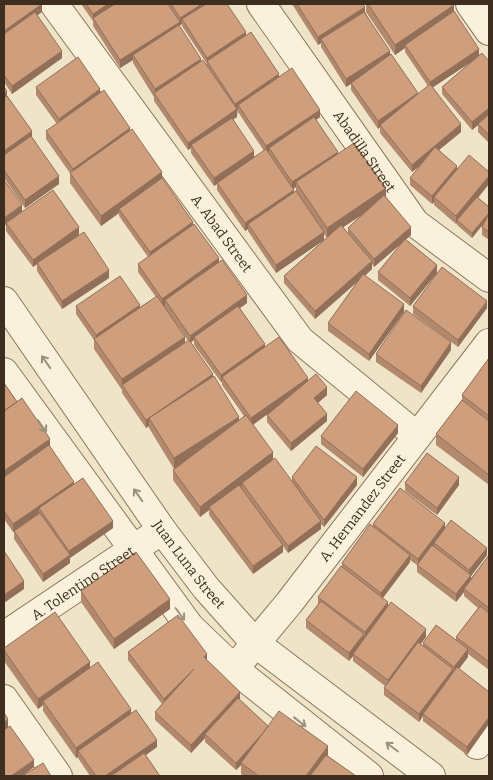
<svg xmlns="http://www.w3.org/2000/svg" width="493" height="780" font-family="Bitter,serif">
  <style>
    .lines { fill: none; stroke-linecap: round; stroke-linejoin: round }
    .minor-casing { stroke: #8d765c; stroke-width: 30 }
    .tertiary-casing { stroke: #8d765c; stroke-width: 30 }
    .minor { stroke: #faf1dc; stroke-width: 28 }
    .tertiary { stroke: #faf1dc; stroke-width: 28 }
    .wall { fill: #b2896c; fill-rule: evenodd }
    .shaded-wall { fill: #916f58 }
    .building { fill: #cf9f7d; stroke: #916f58 }
    .oneway { stroke: #9c907e }
    .labels { text-anchor: middle; stroke-width: 4.5; stroke-linejoin: round; paint-order: stroke }
    .street-label { font-size: 14px; fill: #3d2e20; stroke: #f7eed8 }
  </style>
  <rect width="100%" height="100%" fill="#f0e4c8"/>
  <g class="lines">
    <g class="minor-casing">
      <g id="minor">
        <path id="s1" d="M54 4 300 340 417 436"/>
        <path id="s2" d="M261 4 415 223 489 278"/>
        <path d="M470 4 489 31"/>
        <path id="s3" d="M4 636 162 530"/>
        <path id="s4" d="M234 669 289 603 489 343"/>
        <path d="M4 699 58 776"/>
        <path d="M477 745 489 729"/>
      </g>
    </g>
    <g class="tertiary-casing">
      <g id="tertiary">
        <path id="s5" d="M4 301 162 530 206 588 255 643 431 776"/>
        <path d="M4 372 190 627 234 669 369 776"/>
      </g>
    </g>
    <use href="#minor" class="minor"/>
    <use href="#tertiary" class="tertiary"/>
  </g>
  <path class="wall" d="M4 4 42 12 37 15 62 58 12 94 4 82Z
    M81 4H227L246 35 279 76 320 117 316 120 338 154 386 197 411 235 405 240 437 273 410 306 378 280V272L403 242 374 267 372 264V269L365 276 404 312 369 361 328 331V323L358 281 315 319 284 283V276L327 238 324 234V240L276 273 248 231V229L245 231 217 190V184L214 186 191 153V148L188 150 154 101V97L133 63V60L120 68 93 26V21ZM182 24V26L207 64 201 62 180 28V25ZM238 110V112L264 151 254 157 233 119 237 117V111ZM296 187V191L294 192 293 189ZM362 214 348 228V233L343 227Z
    M292 4H362L365 12 390 55 418 94 428 86 405 52V48L395 55 366 12V4H454V12L479 55 489 61V143L478 132V125L472 130 442 94V87L471 62 432 88 461 132 439 150 457 168 489 172V184L478 198 489 207V240L482 235V227L483 224 472 238 457 225V223L456 224 434 205V202L432 204 410 185V178L420 166 412 172 380 133V127L378 129 351 90V84L346 87 321 47V43L318 45Z
    M4 87 7 96 59 184 25 208 4 178Z
    M36 87 100 93 130 130 193 225 247 303 240 308 265 347 308 381 327 395 318 403 327 421 291 451 267 422V415L269 413 253 425 273 460 292 482V477L357 485 324 527 321 524V529L288 553 283 546V552L253 574 209 515V510L200 517 173 480V470L174 469 149 428V426L146 428 122 393V389V390L94 349V340L76 314V306L140 307 156 297 138 272V264L148 257 119 216V213L101 226 70 183V173L46 139V131L57 124 36 95ZM179 327 188 341 185 343ZM194 340V345L221 382H222V385L244 416 239 420 191 342Z
    M22 212 79 235 65 245 109 278 62 309 37 271V264L33 267 6 231V224Z
    M413 306 487 308 458 347 413 314Z
    M451 350 421 393 376 362V354Z
    M489 358V485L436 445V434L462 400V395Z
    M4 383 50 447 74 484 113 528 70 558V563L43 582 14 539V531L39 513 13 532 4 519Z
    M398 433 363 477 321 444V436Z
    M405 483 459 485 437 515 405 491Z
    M373 524 445 528 487 555 471 576V578L489 555V670L468 654V657L459 669 489 692 467 755 423 721V716L419 722 384 695V688L385 686 353 661V656L349 661 306 628V620L318 604V597L342 566V563L373 526ZM410 560 417 565V572L456 602 464 592V596L478 608 456 637V640L423 643V646L420 644 426 637 388 606 383 598 410 562Z
    M81 591 170 609 114 649 81 602Z
    M4 648 90 667 131 714 157 747 146 755 160 776H90L78 758V757L76 758 43 711V705L38 709 4 661Z
    M128 652 207 661 240 699V700L268 726 328 756 356 776H244L241 774V765L236 770 205 742V738L191 753 155 720V712L162 704 128 660Z"/>
  <path class="shaded-wall" d="M42 4V12L4 39V31Z
    M108 4H120L93 18V14Z
    M202 4H214L182 19V24L180 25V18Z
    M454 5V15L405 45V48L395 55V45Z
    M365 7V15L321 39V43L318 45V37Z
    M180 22V29L133 55V60L120 68V60Z
    M246 32V40L207 62V58Z
    M479 49V57L430 89V82Z
    M62 51V58L12 94V86Z
    M390 51V59L346 87V79Z
    M201 59V67L155 94V89Z
    M279 74V82L238 105 237 117 192 147 191 145V148L188 150V143L235 110V104Z
    M100 89V97L59 127V119Z
    M7 91V99L4 101V94Z
    M418 93V101L380 125V127L378 129V121Z
    M489 108V116L472 130V122Z
    M320 110V117L271 151 269 148V152L266 154V146Z
    M461 124V132L412 172V165Z
    M130 128V136L73 177V169Z
    M32 131V138L4 159V151Z
    M254 151V159L217 183V184L214 186V178Z
    M338 152V159L296 182V187L292 190V182Z
    M457 166V174L434 197V202L432 204V196Z
    M162 172V183L119 209V213L101 226V216Z
    M59 176V184L25 208V200Z
    M489 176V184L458 221 457 220V223L456 224V216Z
    M386 188V199L327 238V228Z
    M294 190V197L248 224V229L245 231V223Z
    M22 205V213L4 226V218Z
    M489 213V217L472 238V233Z
    M193 222V229L150 260V252Z
    M79 227V235L33 267V260Z
    M411 227V235L374 267V259Z
    M324 232V240L276 273V265Z
    M219 258V266L165 300V305L162 307V299Z
    M372 261V269L315 319V311Z
    M437 265V273L410 306V298Z
    M109 270V278L62 309V301Z
    M247 295V303L196 339 194 337V340L190 343V336Z
    M487 301V308L458 347V340Z
    M404 304V312L369 361V354Z
    M140 305V313L96 341V335Z
    M185 337V347L122 385V390V379Z
    M451 342V350L421 393V386Z
    M265 344V352L222 377V382H221V375Z
    M213 374V382L149 418Z
    M308 378V385L251 426V418Z
    M327 387V395L314 406V398Z
    M327 414V421L291 451V443Z
    M239 417V427L174 469V458Z
    M149 418V426L146 428V420Z
    M398 425V433L363 477V469Z
    M50 439V449L4 481V471Z
    M273 452V462L242 483V486L211 509 209 507V510L200 517V507Z
    M357 477V485L324 527V520Z
    M459 477V485L437 515V508Z
    M74 482V489L39 508V513L13 532V524Z
    M113 521V528L70 558V563L43 582V574L69 556V551Z
    M321 521V529L288 553V546Z
    M445 523V530L434 543V546L418 566V559Z
    M283 545V552L253 574V566Z
    M487 548V555L471 576V582L464 589V592L456 602V594L469 577V570Z
    M410 555V562L381 600V593Z
    M24 581V589L4 603V595Z
    M170 599V609L114 649V639Z
    M388 602V609L365 640V632Z
    M426 629V637L388 688V680Z
    M364 634V642L353 654V656L349 661V653Z
    M468 649V657L454 675V667Z
    M207 654V661L204 657Z
    M90 662V672L43 701V705L38 709V699Z
    M194 669 164 707V699Z
    M453 669V676L423 714V716L419 722V714Z
    M240 692V699L207 736 205 734V738L191 753V745Z
    M131 709V720L78 751V757L76 758V748Z
    M489 717V724L467 755V747Z
    M8 719V730L4 733V723Z
    M269 727 241 763V765L236 770V763Z
    M157 740V747L116 776H105Z
    M328 746V756L313 776H306Z
    M34 760V767L22 776H11Z"/>
  <path class="building" d="M4 4H42L4 31Z
    M86 4H108L93 14Z
    M115 4H168L180 22 120 60 93 18Z
    M171 4H202L180 18Z
    M206 4H227L246 32 207 58 182 19Z
    M297 4H362L365 7 318 37Z
    M368 4H454V5L395 45Z
    M454 11 479 49 430 82 405 45Z
    M35 12 62 51 12 86 4 75V34Z
    M364 12 390 51 346 79 321 39Z
    M179 25 201 59 155 89 133 55Z
    M251 32 279 74 235 104 207 61Z
    M482 53 489 61V108L472 122 442 87Z
    M391 54 418 93 378 121 351 83Z
    M78 57 100 89 59 119 36 87Z
    M203 60 237 109 188 143 154 93Z
    M292 68 320 110 266 146 238 105Z
    M430 84 461 124 412 165 380 125Z
    M4 87 7 91 4 94Z
    M104 90 130 128 73 169 46 131Z
    M7 96 32 131 4 151V98Z
    M489 114V135L478 124Z
    M314 117 338 152 292 182 269 148Z
    M232 118 254 151 214 178 191 145Z
    M132 129 162 172 101 216 70 173Z
    M31 136 59 176 25 200 4 170V155Z
    M354 143 386 188 327 228 296 182Z
    M435 147 457 166 432 196 410 178Z
    M266 149 294 190 245 223 217 183Z
    M469 155 489 172V176L456 216 434 197Z
    M162 178 193 222 150 252 119 209Z
    M4 180 22 205 4 218Z
    M53 190 79 227 33 260 6 223Z
    M296 191 324 232 276 265 248 224Z
    M384 195 411 227 374 259 348 228Z
    M477 197 489 207V213L472 233 457 220Z
    M489 214V232L482 227Z
    M194 224 219 258 162 299 138 264Z
    M341 225 372 261 315 311 284 276Z
    M84 232 109 270 62 301 37 263Z
    M405 239 437 265 410 298 378 272Z
    M222 260 247 295 190 336 165 300Z
    M442 267 487 301 458 340 413 306Z
    M363 274 404 304 369 354 328 323Z
    M120 276 140 305 96 335 76 306Z
    M157 296 185 337 122 379 94 339Z
    M238 306 265 344 221 375 194 337Z
    M406 310 451 342 421 386 376 354Z
    M279 337 308 378 251 418 222 377Z
    M189 340 213 374 146 420 122 385Z
    M489 358V416L462 395Z
    M316 374 327 387 314 398 327 414 291 443 267 415Z
    M214 376 239 417 174 458 149 418Z
    M4 383 17 402 4 411Z
    M356 391 398 425 363 469 321 436Z
    M22 398 50 439 4 471V411Z
    M462 400 489 421V475L436 434Z
    M246 415 273 452 200 507 173 470Z
    M49 445 74 482 13 524 4 511V477Z
    M316 446 357 477 324 520 292 477Z
    M427 453 459 477 437 508 405 483Z
    M275 458 321 521 288 546 242 483Z
    M83 478 113 521 69 551 39 508Z
    M239 485 283 545 253 566 209 507Z
    M400 488 445 523 418 559 373 524Z
    M40 513 70 555 43 574 14 531Z
    M451 520 487 548 469 570 434 543Z
    M370 524 410 555 381 593 342 563Z
    M432 545 471 575 456 594 417 565Z
    M4 551 24 581 4 595Z
    M136 552 170 599 114 639 81 591Z
    M489 555V608L464 589Z
    M341 566 388 602 365 632 318 597Z
    M321 601 364 634 349 653 306 620Z
    M391 602 426 629 388 680 353 654Z
    M480 606 489 613V662L456 637Z
    M55 612 90 662 38 699 4 650V648Z
    M178 615 207 654 204 657 240 692 191 745 155 712 194 669 164 699 128 652Z
    M436 625 468 649 454 667 423 643Z
    M418 642 453 669 419 714 384 688Z
    M98 662 131 709 76 748 43 701Z
    M457 667 489 692V717L467 747 423 714Z
    M238 698 268 726 263 733 236 763 205 734Z
    M136 710 157 740 105 776H96L78 751Z
    M279 711 328 746 306 776H259L241 763Z
    M4 713 8 719 4 723Z
    M10 726 34 760 11 776H4V730Z
    M144 753 160 776H111Z
    M326 755 356 776H310Z
    M43 763 51 776H22Z"/>
  <defs><path id="oneway-shaft" d="M-6 0H5M1.5-3L5.5 0L1.5 3" fill="none" stroke-width="1.6" stroke-linecap="round" stroke-linejoin="round" transform="scale(1.25)"/></defs>
  <g class="oneway">
    <use href="#oneway-shaft" transform="translate(46 362) rotate(-125)"/>
    <use href="#oneway-shaft" transform="translate(42 426) rotate(54)"/>
    <use href="#oneway-shaft" transform="translate(138 495) rotate(-125)"/>
    <use href="#oneway-shaft" transform="translate(180 614) rotate(53)"/>
    <use href="#oneway-shaft" transform="translate(300 722) rotate(38)"/>
    <use href="#oneway-shaft" transform="translate(392 747) rotate(-143)"/>
  </g>
  <g class="labels">
    <g class="street-label">
      <text dy="5" stroke="none"><textPath href="#s2" startOffset="180">Abadilla Street</textPath></text>
      <text dy="5" stroke="none"><textPath href="#s1" startOffset="284">A. Abad Street</textPath></text>
      <text dy="5" stroke="none"><textPath href="#s4" startOffset="206">A. Hernandez Street</textPath></text>
      <text dy="5" stroke="none"><textPath href="#s5" startOffset="322">Juan Luna Street</textPath></text>
      <text dy="5" stroke="none"><textPath href="#s3" startOffset="95">A. Tolentino Street</textPath></text>
    </g>
  </g>
  <rect width="493" height="780" fill="none" stroke="#3d2e20" stroke-width="10"/>
</svg>
